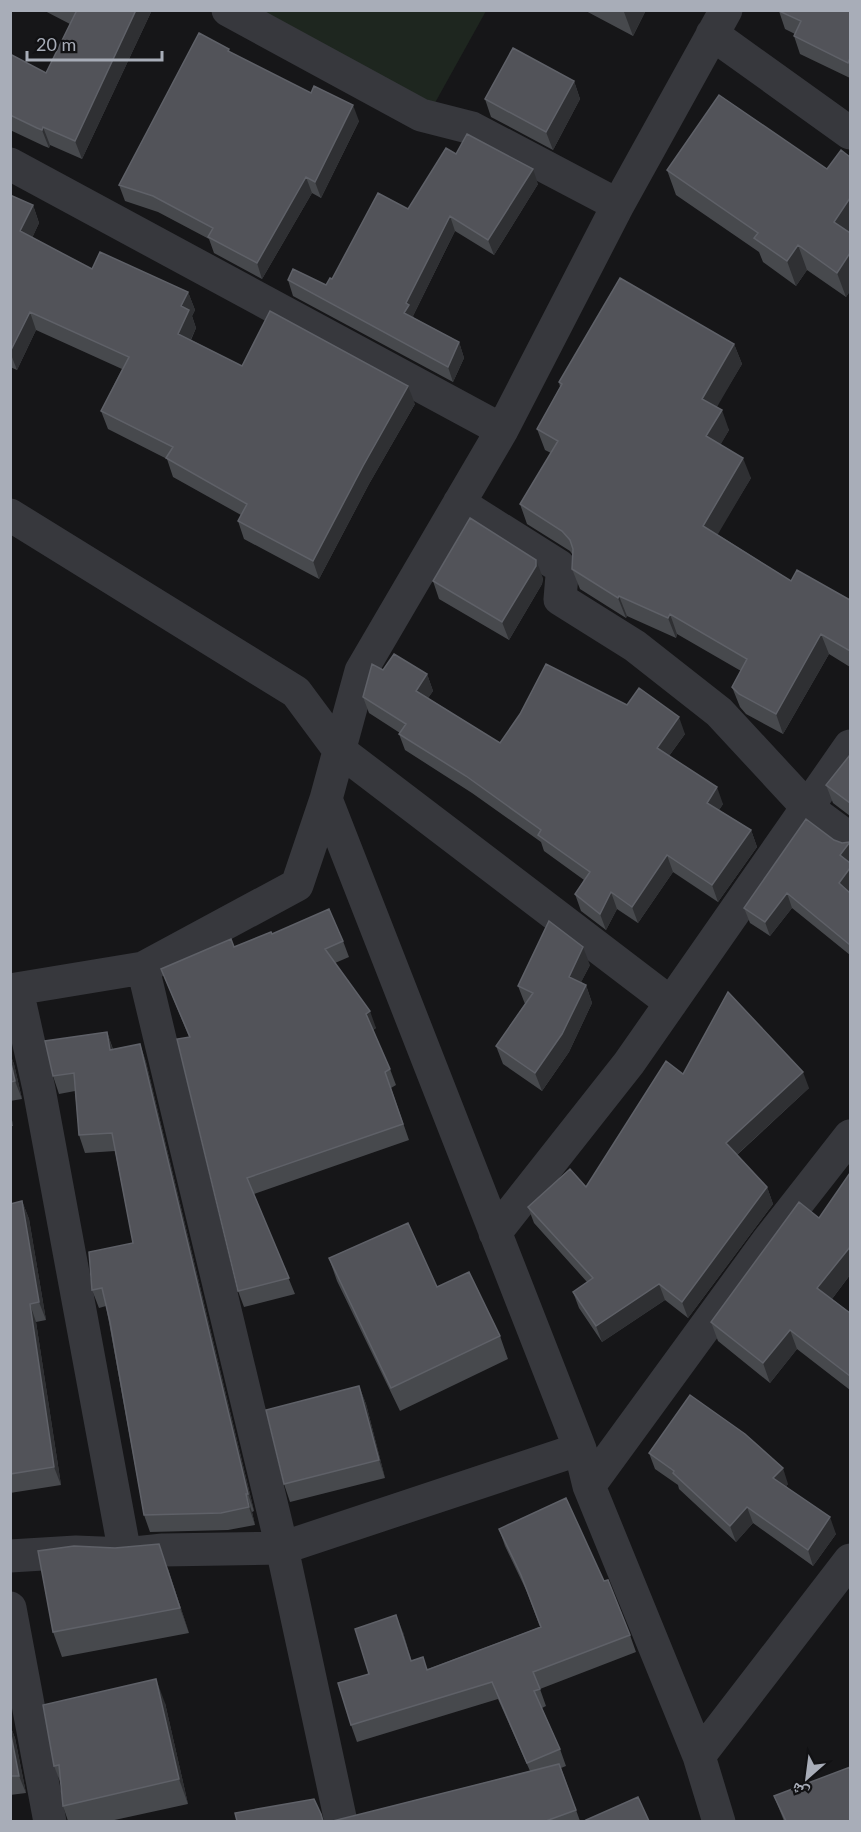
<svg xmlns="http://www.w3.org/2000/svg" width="861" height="1832" font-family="Lato,'Noto Naskh Arabic',sans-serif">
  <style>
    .green { fill: #1e261f }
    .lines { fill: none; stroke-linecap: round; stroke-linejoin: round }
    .minor { stroke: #37383d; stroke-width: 33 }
    .wall { fill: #47494d }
    .shaded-wall { fill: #2f3033 }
    .building { fill: #525359; stroke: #5f6168; stroke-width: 1.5 }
  </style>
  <rect width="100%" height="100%" fill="#161618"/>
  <path class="green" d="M252 11H486L431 110Z"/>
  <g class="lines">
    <path class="minor" d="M228 10 421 115 472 128 618 205
      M712 34 850 133
      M10 164 502 430
      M459 503 559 566 562 575 560 599 635 646 719 712 808 808 850 839
      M10 515 296 692 339 750 671 1003
      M326 799 580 1449 589 1486 699 1756 719 1822
      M143 968 282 1548 341 1822
      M10 990 143 968 297 885 326 799 361 671 502 430 618 205 726 10
      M17 990 39 1089 125 1554
      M495 1233 629 1063 850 746
      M589 1486 767 1242 850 1136
      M10 1556 76 1552 125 1554 163 1550 282 1548 580 1449
      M10 1608 50 1822
      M699 1756 850 1560"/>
  </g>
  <path class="wall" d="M43 10H152L82 159 50 145 49 148 44 146 10 130V54L46 73 70 24Z
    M584 10H646L633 36Z
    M850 10V78L800 54 794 36 795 34 785 29 779 11Z
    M229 49 230 52 359 121 321 198 312 193 262 279 214 253 209 239 158 212 125 201 119 185Z
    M574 81 580 99 553 150 491 117 485 99Z
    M456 154 538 184 494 255 455 231 413 316 414 318 459 342 464 358 453 382 293 296 288 280 326 285 408 209Z
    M850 157V291L846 297 807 270 796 286 763 262 759 252 676 195 667 170 827 169Z
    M10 195 33 205 39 223 32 238 92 269 188 292 195 310 192 316 196 328 191 340 242 366 415 404 369 484 319 579 244 539 238 521 241 515 173 477 167 459 108 429 101 411 122 369 36 330 17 370 10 367Z
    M734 344 742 364 716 407 729 430 720 445 751 478 717 534 791 581 850 600V667L829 654 783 734 746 714 740 707 732 687 741 671 677 634 676 638 627 616 626 618 580 589 572 569V554L570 551 527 524 520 504 551 453 545 450 537 429 560 387 559 382Z
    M543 578 542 584 509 640 439 599 433 581Z
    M383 670 427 674 433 691 428 698 500 743 627 705 685 734 669 756 723 804 719 810 751 830 757 847 718 902 673 872 638 923 617 909 606 930 581 911 575 894 584 880 544 851 541 842 472 793 405 750 399 734 400 733 369 713 363 697Z
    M850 755V816L833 803 826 785Z
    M806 819 850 893V955L792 908 770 936 750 923 744 908Z
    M272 934 343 941 349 957 335 963 376 1028 373 1030 390 1069 396 1085 391 1088 409 1140 254 1194 295 1294 244 1307 238 1291 189 1037 161 969 234 947Z
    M590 965 581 982 586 985 592 1003 569 1052 542 1091 503 1064 496 1046 525 1004 518 986Z
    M107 1032 113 1049 140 1044 146 1062 254 1511 252 1512 255 1525 228 1530 150 1532 144 1515 106 1306 99 1308 92 1290 133 1243 115 1151 85 1153 79 1135 75 1091 59 1094 53 1076Z
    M10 1054 14 1064 22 1099 10 1101Z
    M683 1074 809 1088 737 1155 767 1187 773 1204 688 1318 665 1300 602 1342 579 1308 573 1292 587 1282 534 1223 528 1207 586 1187Z
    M10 1108 13 1126H10Z
    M850 1173V1275L832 1299 850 1313V1390L797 1349 770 1383 718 1341 711 1322 819 1218Z
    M22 1201 29 1219 46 1320 36 1322 61 1485 10 1493V1204Z
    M329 1258 437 1287 500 1336 508 1359 400 1411 337 1281Z
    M359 1386 366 1404 385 1478 290 1502 284 1484Z
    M649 1453 788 1484 786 1486 836 1534 813 1566 753 1523 736 1542 679 1489 678 1485 655 1469Z
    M499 1529 630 1635 636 1652 540 1689 546 1706 542 1708 560 1749 566 1766 561 1768 580 1821H333L530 1771 498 1699 357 1742 351 1725 369 1674 403 1632 411 1661 428 1669 540 1627 527 1592 505 1546Z
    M115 1548 168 1569 189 1633 62 1657 53 1632Z
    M165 1703 188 1804 110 1821H68L63 1806 61 1784 54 1766Z
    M10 1725 15 1738 26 1793 10 1795Z
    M774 1796 850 1821H784Z"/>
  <path class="shaded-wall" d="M136 10H152L82 159 75 141Z
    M625 10H646L633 36 624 12Z
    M574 81 580 99 553 150 546 132Z
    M353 105 359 121 321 198 315 182Z
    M43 127 50 145 49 148 42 130Z
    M533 169 538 184 494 255 488 240Z
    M306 177 312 193 262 279 257 263Z
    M850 198V236L834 222Z
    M33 205 39 223 27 249 20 231Z
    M450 216 455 231 413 316 414 320 404 313 406 303Z
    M798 245 807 270 796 286 787 261Z
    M850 253V291L846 297 837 273Z
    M188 292 195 310 192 316 196 328 185 352 178 334 181 306Z
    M30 312 36 330 17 370 10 352Z
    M459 342 464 358 453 382 448 367Z
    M734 344 742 364 710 419 702 399Z
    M408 386 415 404 369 484 319 579 313 561 363 466Z
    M722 410 729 430 714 456 706 436Z
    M743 458 751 478 711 546 703 526Z
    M536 560 543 578 542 584 509 640 502 622Z
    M619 596 627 616 626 618 618 598Z
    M670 614 677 634 676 638 668 618Z
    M821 634 829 654 783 734 776 714Z
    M427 674 433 691 422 707 416 691Z
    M679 717 685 734 663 764 657 748Z
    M717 787 723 804 713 819 707 803Z
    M751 830 757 847 718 902 712 885Z
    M850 842V864L840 855Z
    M667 855 673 872 638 923 632 907Z
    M850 868V890L844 898 839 883Z
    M611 892 617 909 606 930 600 914Z
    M787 893 792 908 770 936 765 922Z
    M583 947 590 965 575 994 569 977Z
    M586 985 592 1003 569 1052 542 1091 535 1073Z
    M370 1011 376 1028 372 1030 366 1014Z
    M107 1032 113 1050H110Z
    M140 1044 146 1062 254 1511 248 1494Z
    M10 1054 14 1064 22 1099 15 1081 10 1059Z
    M803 1072 809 1088 732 1159 726 1143Z
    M10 1108 13 1126 10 1118Z
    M767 1187 773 1204 688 1318 682 1302Z
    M22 1201 29 1219 46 1320 39 1302Z
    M850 1247V1275L825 1308 817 1288Z
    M659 1284 665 1300 602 1342 596 1326Z
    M30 1304 36 1322 61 1485 54 1467Z
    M790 1330 797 1349 770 1383 763 1363Z
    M359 1386 366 1404 385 1478 379 1460Z
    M783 1468 788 1484 779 1494 773 1478Z
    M246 1494 252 1512 255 1525 249 1507Z
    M747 1507 753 1523 736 1542 730 1526Z
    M830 1517 836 1534 813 1566 808 1550Z
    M159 1544 168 1569 189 1633 180 1608Z
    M396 1615 403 1632 417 1678 411 1661Z
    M156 1679 165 1703 188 1804 179 1779Z
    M10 1725 15 1738 26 1793 19 1776 10 1730Z"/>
  <path class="building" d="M74 10H136L75 141 43 127 42 130 37 128 10 115V54L46 73 76 12Z
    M779 10H850V58L848 63 794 36 801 21 779 11Z
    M199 33 229 49 228 51 311 93 314 86 353 105 315 182 306 177 257 263 208 237 213 228 153 196 119 185Z
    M513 48 574 81 546 132 485 99Z
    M719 95 827 169 841 150 850 157V198L834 222 850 233V253L837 273 798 245 787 261 754 238 758 233 667 170Z
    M467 134 533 169 488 240 450 216 406 303 409 305 404 313 459 342 448 367 288 280 293 269 326 285 330 278 332 279 378 193 408 209 446 148 456 154Z
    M10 195 33 205 20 231 92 269 100 252 188 292 181 306 189 310 178 334 242 366 270 311 408 386 363 466 313 561 238 521 247 504 166 458 173 447 101 411 129 357 30 312 10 352Z
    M620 278 734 344 702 399 722 410 706 436 743 458 703 526 791 581 797 570 850 600V651L821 634 776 714 739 694 732 687 747 659 670 614 668 618 619 596 618 598 572 569 573 549 570 540 562 531 520 504 558 441 537 429 562 384 559 382Z
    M470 518 536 560V566L502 622 433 581Z
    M394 654 427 674 416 691 500 743 520 714 546 664 627 705 639 688 679 717 657 748 717 787 707 803 751 830 712 885 667 855 632 907 611 892 600 914 575 894 590 872 538 835 541 830 466 776 399 734 406 724 363 697 372 664 383 670Z
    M850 755V803L826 785Z
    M806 819 834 840 842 843 850 842 840 855 850 863V868L839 883 850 893V945L787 893 765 922 744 908Z
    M329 909 343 941 325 949 370 1011 366 1014 390 1069 385 1072 403 1124 247 1178 289 1278 238 1291 177 1039 190 1037 161 969 231 939 234 947 271 932 272 934Z
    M549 921 583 947 569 977 586 985 562 1034 535 1073 496 1046 533 993 518 986Z
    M728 992 803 1072 726 1143 767 1187 682 1302 659 1284 596 1326 573 1292 593 1278 528 1207 570 1169 586 1187 666 1061 683 1074Z
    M107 1032 110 1050 140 1044 248 1494H246L249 1507 221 1513 144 1515 110 1322 102 1288 92 1290 89 1252 133 1243 112 1133 79 1135 74 1073 53 1076 45 1041Z
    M10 1059 15 1081 10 1082Z
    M850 1173V1247L817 1288 850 1313V1376L790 1330 763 1363 711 1322 799 1202 819 1218Z
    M22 1201 39 1302 30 1304 54 1467 10 1474V1204Z
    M408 1223 437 1287 469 1272 500 1336 391 1388 329 1258Z
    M359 1386 379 1460 284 1484 266 1410Z
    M690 1395 745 1434 783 1468 773 1478 830 1517 808 1550 747 1507 730 1526 673 1473 674 1471 649 1453Z
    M566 1498 604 1581 608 1580 630 1635 533 1672 540 1689 534 1691 560 1749 527 1763 492 1682 351 1725 338 1683 369 1674 355 1629 396 1615 411 1661 423 1657 427 1670 541 1627 521 1575 499 1529Z
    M159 1544 180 1608 53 1632 38 1551 74 1546 115 1548Z
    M156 1679 179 1779 63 1806 59 1765 54 1766 43 1705Z
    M10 1730 19 1776H10Z
    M559 1764 576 1810 546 1821H333Z
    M850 1767V1821H786L774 1796Z
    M638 1797 649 1821H587L586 1820Z
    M314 1799 321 1814 323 1821H237L235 1813Z"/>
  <rect width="861" height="1832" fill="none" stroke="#a8adb8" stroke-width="24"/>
  <g transform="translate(807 1778) rotate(208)" stroke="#111113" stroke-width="4.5" paint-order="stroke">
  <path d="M0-4.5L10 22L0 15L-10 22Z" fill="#a8adb8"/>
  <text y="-9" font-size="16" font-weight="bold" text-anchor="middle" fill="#a8adb8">ش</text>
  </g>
  <path d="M27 51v9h135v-9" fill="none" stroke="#a8adb8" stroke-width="3"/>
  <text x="36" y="51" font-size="18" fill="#a8adb8" stroke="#111113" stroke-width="4.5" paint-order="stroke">20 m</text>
</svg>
